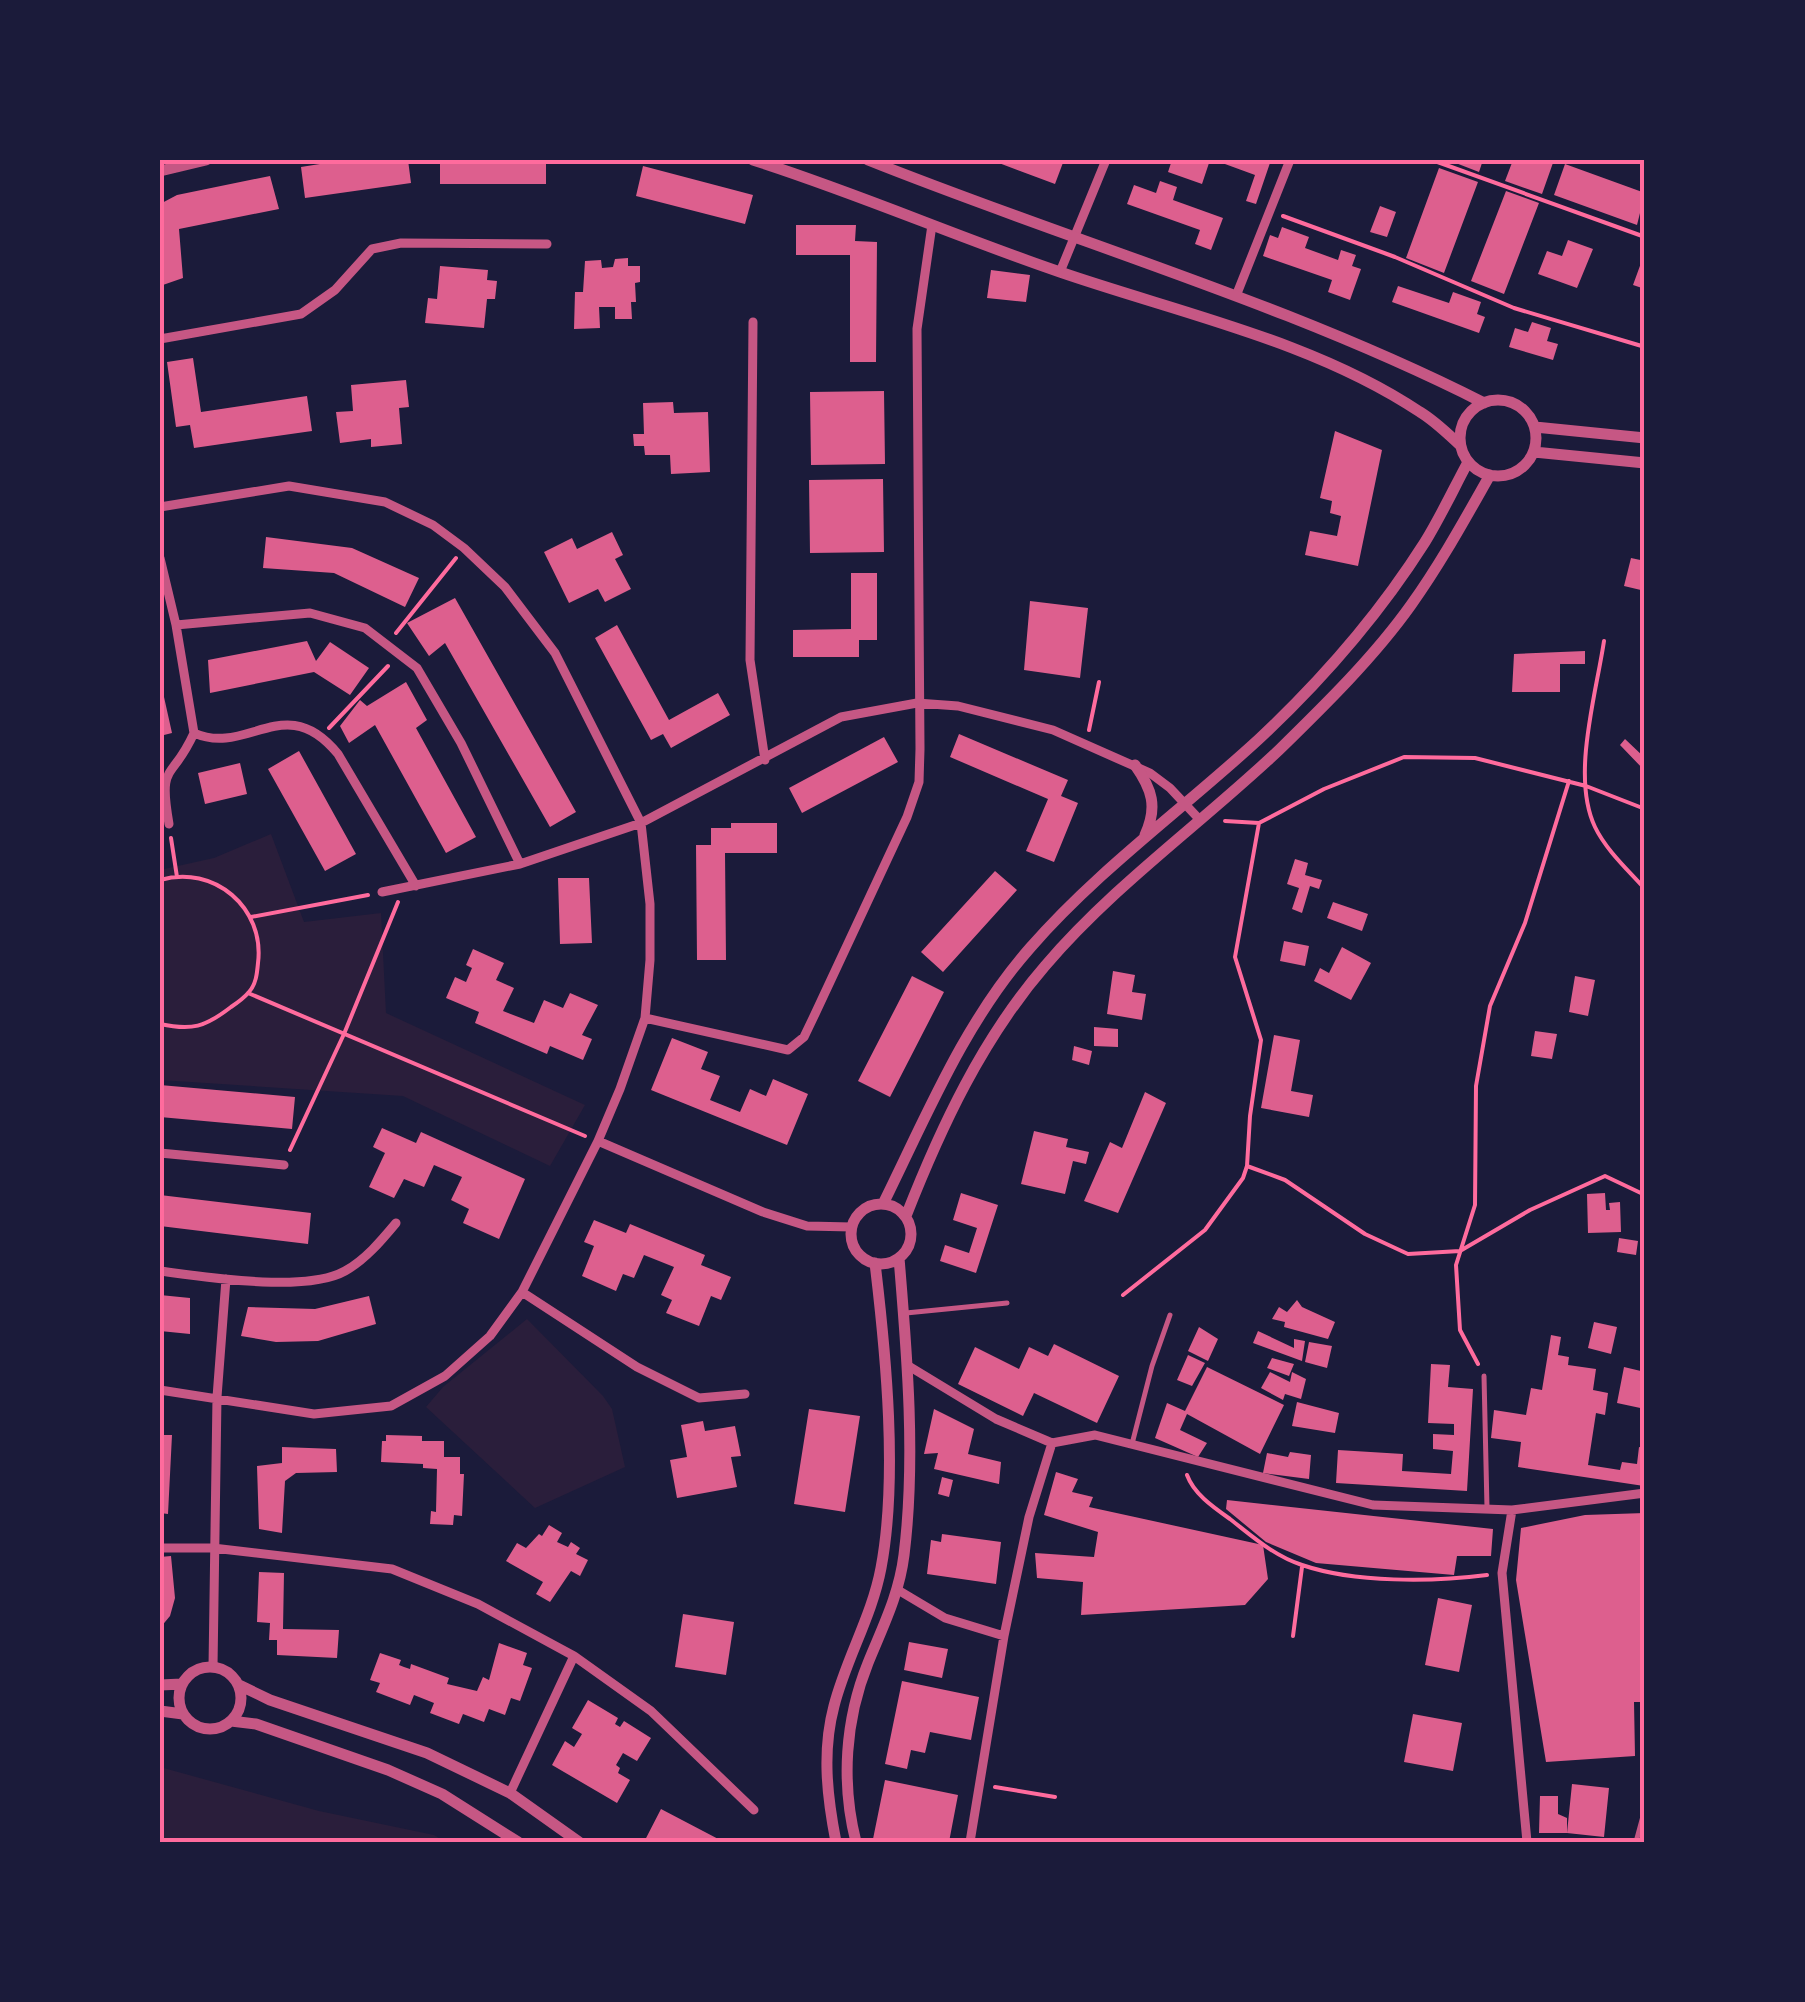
<svg xmlns="http://www.w3.org/2000/svg" width="1805" height="2002" font-family="'Asap Condensed',sans-serif">
  <style>
    .green { fill: #2a1e3b }
    .building { fill: #dd5f8e }
    .lines { fill: none; stroke-linecap: round; stroke-linejoin: round }
    .path { stroke: #ff6b9d; stroke-width: 4 }
    .service { stroke: #c65784; stroke-width: 5 }
    .minor { stroke: #c65784; stroke-width: 9 }
    .tertiary { stroke: #c65784; stroke-width: 11 }
    .neatline { fill: none; stroke: #ff6b9d; stroke-width: 4 }
  </style>
  <rect width="100%" height="100%" fill="#1b1b3a"/>
  <path class="green" d="M271 834 304 922 381 913 386 1013 585 1105 550 1166 403 1096 160 1080V870L214 858Z
    M527 1319 603 1396 612 1409 625 1467 535 1508 426 1407 443 1387Z
    M160 1767 319 1811 434 1835 445 1842H160Z"/>
  <path class="building" d="M345 160H408L411 183 305 198 301 167Z
    M440 160H546V184H440Z
    M991 160H1064L1055 184Z
    M1172 160H1210L1202 184 1168 172Z
    M1214 160H1271L1256 204 1246 201 1255 175Z
    M1448 160H1483L1479 172Z
    M1513 160H1554L1542 194 1505 181Z
    M1565 164 1645 193 1637 225 1554 195Z
    M643 166 753 195 745 224 636 196Z
    M1439 168 1478 182 1444 273 1406 258Z
    M270 176 279 209 179 229 183 278 160 286V204L177 195Z
    M1160 181 1177 187 1173 200 1223 218 1211 250 1195 244 1200 230 1127 204 1134 185 1156 193Z
    M1506 191 1539 203 1504 294 1471 281Z
    M1380 206 1396 212 1387 237 1370 232Z
    M796 225H856L855 241 877 242 876 362H850V255H796Z
    M1282 227 1309 237 1305 248 1338 260 1341 250 1356 255 1352 266 1361 269 1350 300 1328 292 1332 280 1263 256 1270 235 1278 238Z
    M1568 240 1593 249 1577 288 1538 274 1547 251 1562 256Z
    M628 258V266H640V282L635 283 636 302H631L632 319H615V307H599L600 328 574 329 575 292H583L585 261 601 260 602 268 613 267 615 259Z
    M1641 263 1645 264V289L1633 285Z
    M440 266 488 270 487 280 497 281 495 299H487L484 328 425 323 428 298 437 299Z
    M991 270 1030 275 1026 302 987 298Z
    M1398 286 1449 303 1453 292 1481 302 1477 314 1485 317 1479 333 1392 302Z
    M1532 322 1551 328 1547 341 1558 344 1553 360 1509 347 1515 328 1528 332Z
    M193 358 201 412 307 396 312 431 194 448 190 425 176 427 167 362Z
    M406 380 409 407 399 408 402 444 371 447V439L340 443 336 412 353 411 351 385Z
    M884 391 885 464 811 465 810 392Z
    M673 402 674 413 708 412 710 472 671 474 670 455H645L644 446H634L633 434H644L643 403Z
    M1335 431 1382 450 1358 566 1305 555 1310 531 1337 536 1341 516 1330 513 1332 501 1320 498Z
    M883 479 884 552 810 553 809 480Z
    M612 532 623 555 615 559 631 589 605 602 598 589 569 603 544 552 572 538 577 549Z
    M266 537 352 548 419 578 405 607 334 573 263 568Z
    M1631 558 1645 561V591L1624 586Z
    M851 573H877V640H859V657H793V630L851 629Z
    M455 598 576 812 550 827 445 643 429 656 407 623Z
    M1030 601 1088 608 1080 678 1024 670Z
    M617 625 669 720 718 693 730 715 671 748 663 734 651 740 595 638Z
    M307 641 316 661 330 642 369 668 350 695 314 672 210 693 208 660Z
    M1585 651V664H1560V692H1512L1514 654Z
    M406 682 427 720 416 728 476 837 446 853 375 725 349 743 340 726 360 700 367 706Z
    M162 688 172 733 160 736V689Z
    M959 734 1068 780 1061 796 1078 803 1054 862 1026 851 1048 799 950 757Z
    M884 737 898 762 802 813 789 788Z
    M1625 739 1645 758V771L1620 745Z
    M299 751 356 854 325 871 268 769Z
    M240 763 247 794 205 804 198 773Z
    M731 823H777V853H725L726 960H697L696 845H711V828H731Z
    M1295 859 1308 863 1305 875 1322 880 1319 889 1310 886 1302 913 1292 909 1299 888 1287 884Z
    M995 871 1017 890 943 972 921 952Z
    M558 878H589L592 943 560 944Z
    M1333 902 1368 914 1362 931 1327 918Z
    M1284 941 1309 946 1305 966 1280 961Z
    M1342 947 1371 963 1351 1000 1314 981 1320 968 1329 973Z
    M473 949 504 963 496 980 514 988 503 1011 534 1023 544 1000 563 1008 570 993 598 1005 582 1035 592 1039 583 1060 550 1046 547 1054 475 1023 479 1012 446 998 455 977 466 982 472 968 466 965Z
    M1113 971 1135 975 1132 992 1146 994 1142 1020 1107 1014Z
    M912 976 944 992 890 1097 858 1081Z
    M1575 976 1595 980 1588 1016 1569 1012Z
    M1094 1027 1118 1029V1047L1094 1046Z
    M1535 1031 1557 1034 1552 1059 1531 1056Z
    M1274 1035 1300 1040 1291 1091 1313 1095 1309 1117 1261 1108Z
    M672 1038 708 1052 701 1069 720 1076 710 1100 740 1112 750 1089 766 1096 773 1079 808 1094 787 1145 651 1090Z
    M1074 1046 1092 1051 1089 1065 1072 1060Z
    M160 1085 295 1097 292 1129 160 1117Z
    M1145 1092 1166 1103 1118 1213 1084 1201 1110 1142 1122 1148Z
    M382 1128 416 1143 421 1132 525 1179 499 1239 463 1223 469 1209 451 1200 462 1177 434 1165 424 1187 404 1179 394 1198 369 1187 385 1153 373 1147Z
    M1034 1131 1068 1139 1066 1147 1089 1152 1086 1164 1073 1161 1065 1194 1021 1184Z
    M961 1193 998 1205 976 1273 940 1261 945 1245 969 1253 977 1228 953 1220Z
    M1605 1193 1606 1210H1610L1609 1203 1620 1202 1621 1232 1588 1233 1587 1194Z
    M160 1195 311 1213 308 1244 160 1226Z
    M594 1220 626 1233 630 1224 705 1255 701 1265 731 1277 721 1300 711 1296 699 1326 666 1313 672 1300 661 1295 674 1267 644 1255 634 1278 623 1274 616 1291 582 1276 594 1246 584 1242Z
    M1619 1238 1638 1241 1636 1255 1617 1252Z
    M160 1295 190 1298V1334L160 1331Z
    M369 1296 376 1324 318 1341 276 1342 241 1336 248 1307 315 1309Z
    M1297 1300 1302 1307 1335 1322 1328 1339 1284 1327 1285 1322 1272 1319 1279 1307 1287 1312Z
    M1594 1322 1617 1327 1611 1354 1588 1348Z
    M1199 1327 1218 1339 1208 1361 1188 1351Z
    M1258 1331 1294 1348V1339L1305 1341 1302 1361 1253 1343Z
    M1551 1335 1561 1337 1558 1355 1569 1357 1568 1365 1596 1369 1593 1390 1608 1393 1605 1415 1596 1413 1588 1465 1620 1470 1622 1462 1637 1464 1639 1447 1645 1448 1644 1486 1518 1467 1521 1442 1491 1438 1494 1410 1526 1415 1531 1388 1542 1390Z
    M1309 1342 1332 1346 1327 1368 1305 1362Z
    M1054 1344 1119 1376 1097 1423 1034 1393 1023 1416 958 1384 975 1347 1019 1369 1029 1347 1048 1356Z
    M1188 1355 1205 1363 1192 1386 1177 1380Z
    M1272 1358 1294 1364 1289 1376 1267 1368Z
    M1431 1364 1450 1365 1448 1387 1473 1389 1467 1491 1336 1483 1338 1450 1403 1454 1402 1471 1451 1474 1453 1451 1433 1449V1434L1454 1435V1424L1428 1423Z
    M1207 1367 1284 1405 1260 1454 1187 1414 1180 1430 1207 1443 1198 1457 1155 1438 1167 1403 1185 1411Z
    M1624 1367 1645 1372V1409L1617 1403Z
    M1270 1372 1290 1382 1292 1372 1306 1379 1301 1399 1285 1394 1283 1400 1261 1388Z
    M1297 1402 1339 1413 1335 1433 1292 1426Z
    M809 1409 860 1416 845 1512 794 1504Z
    M934 1409 974 1429 968 1454 1001 1462 999 1484 934 1469 938 1453 924 1454Z
    M703 1421 705 1431 735 1426 741 1456 731 1457 737 1487 677 1498 670 1460 687 1457 681 1425Z
    M160 1435H172L168 1514 160 1513Z
    M386 1435 422 1436V1441H444V1457H460V1474H464L462 1516 454 1515 453 1525 430 1524 431 1511 436 1512 437 1469 423 1468V1464L381 1462 382 1441H386Z
    M282 1447 336 1449 337 1472 296 1473 285 1481 282 1533 259 1529 257 1466 282 1463Z
    M1290 1452 1311 1455 1309 1479 1263 1473 1267 1453 1288 1457Z
    M1056 1472 1078 1479 1072 1492 1093 1497 1089 1507 1263 1545 1268 1579 1245 1605 1081 1615 1083 1582 1037 1578 1035 1553 1094 1557 1098 1532 1044 1515Z
    M942 1477 953 1480 949 1497 938 1494Z
    M1227 1500 1493 1529 1491 1556H1457L1454 1575 1316 1563 1266 1542 1226 1509Z
    M1645 1513V1702H1634L1635 1756 1546 1762 1516 1580 1521 1528 1585 1515Z
    M549 1525 562 1533 557 1542 568 1547 571 1542 580 1548 576 1554 588 1560 580 1576 571 1571 550 1602 536 1594 543 1582 506 1561 517 1543 526 1548 539 1534 542 1536Z
    M942 1534 1001 1542 996 1584 927 1574 931 1540 941 1542Z
    M171 1556 175 1598 170 1616 160 1628V1557Z
    M259 1572 284 1573 283 1629 339 1630 337 1658 277 1655V1640H269L270 1623 257 1622Z
    M1438 1598 1472 1605 1459 1672 1425 1665Z
    M683 1614 734 1622 726 1675 675 1667Z
    M909 1642 948 1649 942 1678 904 1670Z
    M499 1643 527 1653 523 1665 532 1668 520 1701 511 1698 505 1715 489 1709 484 1722 463 1714 459 1724 430 1713 434 1703 414 1695 410 1705 376 1692 380 1683 370 1680 380 1653 401 1660 399 1665 404 1667 410 1669 411 1664 449 1678 447 1684 477 1691 483 1677 489 1680Z
    M902 1681 979 1697 971 1740 930 1732 925 1753 911 1750 907 1769 885 1764Z
    M588 1700 618 1718 615 1724 620 1727 624 1721 651 1738 637 1761 623 1753 616 1765 620 1768 618 1773 630 1780 617 1803 552 1765 565 1741 574 1747 582 1734 572 1728Z
    M1413 1714 1462 1723 1453 1771 1404 1762Z
    M885 1780 958 1795 949 1842 873 1839Z
    M1572 1784 1609 1788 1604 1837 1567 1833Z
    M1540 1796H1558V1814L1567 1818V1833H1539Z
    M661 1809 724 1842H644Z"/>
  <g class="lines">
    <path class="path" d="M1432 160 1645 237
      M1283 216 1395 257 1514 308 1645 347
      M396 633 456 558
      M1604 641C1596 695 1571 777 1595 827 1606 850 1628 870 1645 889
      M329 728 388 666
      M1089 730 1099 682
      M1225 821 1259 823 1324 789 1404 757 1475 758 1586 786 1645 809
      M171 838 177 877
      M160 880C214 864 265 908 258 963 257 974 256 984 249 992 244 998 237 1003 231 1007 205 1027 192 1031 160 1024
      M251 917 368 895
      M248 993 585 1136
      M290 1150 344 1034 398 902
      M1247 1166 1285 1180 1365 1234 1408 1254 1460 1251 1530 1210 1605 1176 1645 1195
      M1123 1295 1205 1230 1243 1178 1247 1166 1250 1116 1261 1040 1235 957 1259 823
      M1478 1364 1460 1330 1456 1265 1475 1205 1476 1086 1490 1006 1525 923 1569 781
      M1187 1475C1194 1494 1213 1507 1230 1519 1252 1536 1274 1556 1302 1565 1355 1583 1432 1582 1487 1575
      M1293 1636 1302 1567
      M995 1787 1055 1797"/>
    <path class="service" d="M906 1313 1007 1303
      M1484 1376 1487 1508
      M1132 1444 1152 1366 1170 1315
      M1636 1842 1645 1809"/>
    <path class="minor" d="M1060 272 1106 160
      M1236 296 1290 160
      M753 322 750 660 765 760
      M160 339 301 314 335 290 372 249 401 243 547 244
      M160 507 289 486 385 502 433 525 464 548 505 587 555 653 641 823 650 904V960L645 1018 620 1089 598 1141 522 1292 490 1336 445 1376 391 1406 314 1414 160 1390
      M160 558 176 625 194 733C248 757 285 689 338 754L416 886
      M176 625 310 613 365 628 417 668 461 743 520 864
      M169 824C158 761 172 782 194 733
      M382 892 520 864 641 823 841 717 917 703 958 706 1053 730 1150 773 1170 788 1200 820
      M645 1018 788 1050 804 1037 815 1014 907 817 919 782 920 749 917 329 932 225
      M598 1141 763 1212 807 1226 852 1227
      M160 1153 284 1165
      M160 1271C205 1277 306 1293 345 1271 365 1260 381 1241 396 1223
      M522 1292 637 1367 699 1398 745 1394
      M907 1365 996 1419 1052 1443 1095 1435 1373 1505 1512 1510 1645 1493
      M1512 1510 1502 1573 1527 1842
      M160 1548H213L392 1569 478 1604 574 1656 651 1711 754 1810
      M898 1590 945 1618 1004 1636
      M213 1667 217 1397 226 1279
      M510 1793 574 1656
      M970 1842 1004 1636 1029 1517 1052 1443"/>
    <path class="tertiary" d="M753 160C857 193 957 237 1060 272 1179 313 1314 341 1420 412 1435 421 1448 434 1461 446
      M868 160C1073 242 1287 303 1484 403
      M160 171 206 160
      M1460 438a38 38 0 1 1 76 0a38 38 0 1 1-76 0Z
      M1535 427 1645 438
      M1534 452 1645 463
      M1135 765C1152 789 1158 807 1145 835
      M883 1204C927 1115 964 1023 1030 948 1098 870 1183 809 1259 739 1321 681 1380 613 1425 542 1441 516 1454 488 1468 462
      M851 1234a30 30 0 1 1 60 0a30 30 0 1 1-60 0Z
      M906 1216C941 1127 982 1039 1045 966 1114 885 1202 823 1279 750 1325 705 1374 657 1411 605 1441 563 1465 519 1490 475
      M179 1698a31 31 0 1 1 62 0a31 31 0 1 1-62 0Z
      M160 1685 182 1684
      M239 1685 270 1700 427 1753 510 1793 579 1842
      M160 1711 183 1714
      M231 1721 256 1724 388 1770 442 1794 518 1842
      M836 1842C827 1796 822 1751 834 1706 846 1659 872 1616 881 1568 898 1478 886 1355 875 1263
      M856 1842C841 1783 845 1720 868 1663 883 1626 899 1595 904 1555 916 1459 907 1354 899 1258"/>
  </g>
  <rect width="1805" height="2002" fill="none" stroke="#1b1b3a" stroke-width="325"/>
  <rect x="162" y="162" width="1480" height="1678" class="neatline"/>
</svg>
